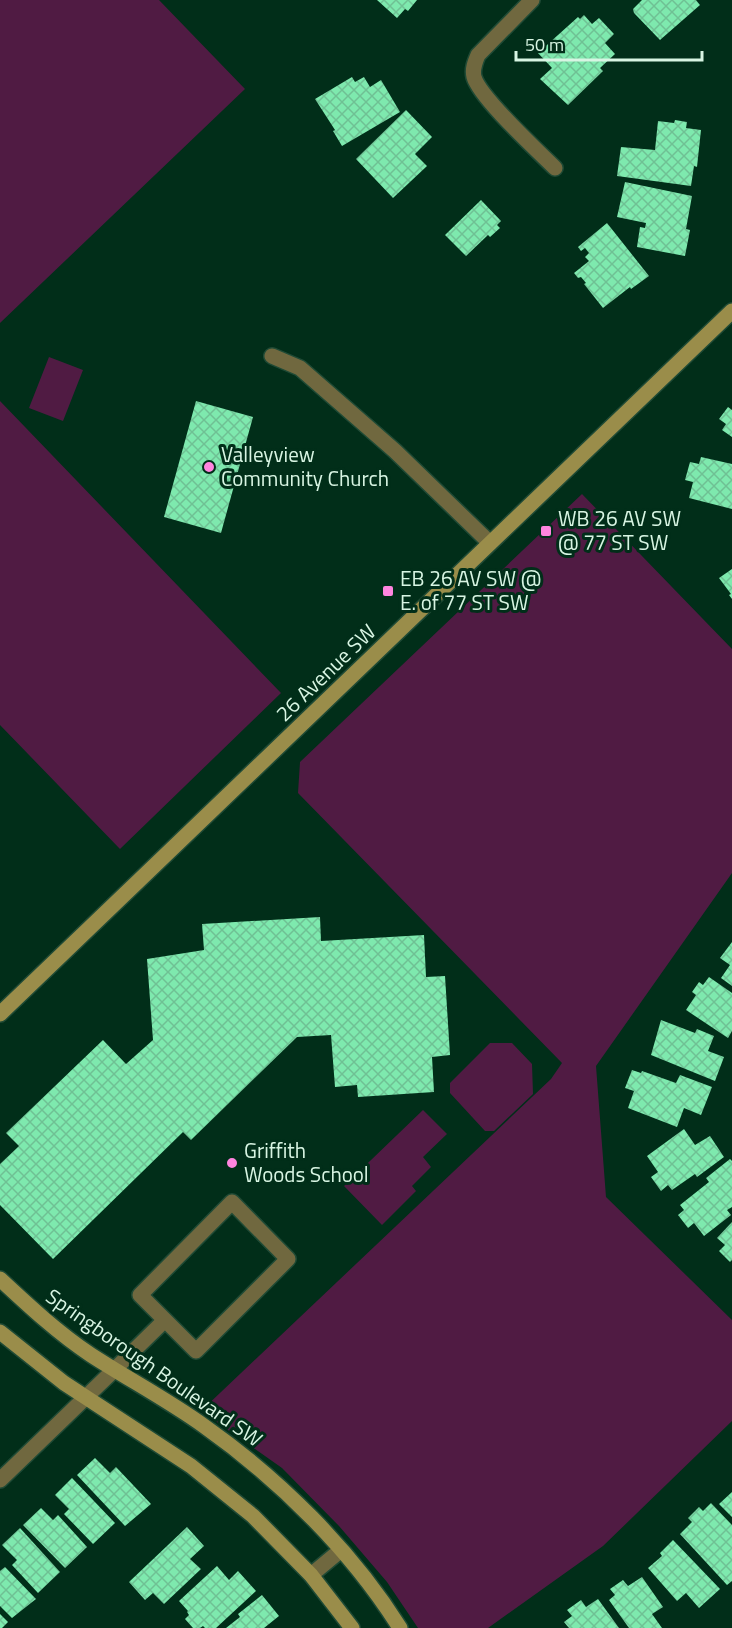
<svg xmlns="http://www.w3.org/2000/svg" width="732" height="1628" font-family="'Titillium Web',sans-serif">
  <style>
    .green { fill: #501b43 }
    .building { fill: url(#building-cross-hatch) }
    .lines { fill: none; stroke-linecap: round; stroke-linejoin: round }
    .lane-casing { stroke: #1f4a35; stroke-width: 18 }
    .street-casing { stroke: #1f4a35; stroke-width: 18 }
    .secondary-casing { stroke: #1f4a35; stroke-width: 18 }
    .lane { stroke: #70683f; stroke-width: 15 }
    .street { stroke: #70683f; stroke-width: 15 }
    .secondary { stroke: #9a8d4a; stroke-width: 15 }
    .poi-dot { fill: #ff85df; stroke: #012e19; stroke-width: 2 }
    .labels { text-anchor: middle; stroke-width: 6; stroke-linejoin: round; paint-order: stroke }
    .poi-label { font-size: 21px; fill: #d8f5e3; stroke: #012e19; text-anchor: start }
    .street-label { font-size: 21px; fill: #d8f5e3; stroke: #012e19 }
  </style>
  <defs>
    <pattern id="building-cross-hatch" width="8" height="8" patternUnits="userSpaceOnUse" patternTransform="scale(1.5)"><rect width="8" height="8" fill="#7ee9ae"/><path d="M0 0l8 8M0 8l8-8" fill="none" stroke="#6fc194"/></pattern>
  </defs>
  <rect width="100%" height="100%" fill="#012e19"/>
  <path class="green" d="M0 0H159L245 89 0 323Z
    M49 357 83 370 63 421 29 408Z
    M0 401 281 693 120 849 0 725Z
    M582 494 732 649V873L596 1066 606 1197 732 1320V1421L603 1546 488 1628H418L387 1582 339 1526 282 1468 201 1411 551 1079 562 1063 298 793 300 762Z
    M490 1043H512L532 1064 533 1094 494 1131H485L450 1093V1083Z
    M423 1110 447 1134 423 1157 431 1167 412 1186 416 1191 382 1225 344 1186Z"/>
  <path class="building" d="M377 0H417L408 11 405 9 397 18Z
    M642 0H696L700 5 660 40 634 13 633 9Z
    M584 15 592 24 599 18 614 34 605 43 615 54 600 68 603 71 568 105 540 79 552 68 538 53 578 17 580 19Z
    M352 77 355 82 364 77 370 87 381 80 400 112 342 146 333 131 335 130 315 99Z
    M406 110 432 137 415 154 427 166 393 198 356 159Z
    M675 120 687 122 686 128 701 130 697 167 694 166 691 186 617 176 621 147 655 150 658 121 674 123Z
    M625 182 692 196 686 229 690 230 685 256 637 247 640 227 645 228 646 223 617 217Z
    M481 200 501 221 497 225 500 228 490 237 488 235 466 256 445 235Z
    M607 223 649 276 631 289 630 287 603 308 584 284 586 283 581 277 578 278 574 273 589 261 585 257 589 253 585 248 581 251 578 247Z
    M196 401 253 417 221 533 164 517Z
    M728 407 732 410V437L722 430 726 424 719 419Z
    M701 457 732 464V509L689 498 693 482 685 480 690 462 699 464Z
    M732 569V599L729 595 731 594 719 578Z
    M320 917 321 941 424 935 426 977 445 976 450 1055 432 1057 434 1092 358 1097 357 1085 335 1087 331 1035 297 1037 191 1140 183 1132 53 1259 0 1205V1164L19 1146 6 1133 103 1040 126 1064 153 1040 147 959 204 950 202 924Z
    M732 942V986L721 978 730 965 720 958Z
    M709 977 732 993V1031L728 1038 686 1010 696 995 692 992 699 982 703 985Z
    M661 1020 695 1033 697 1029 714 1036 708 1051 724 1057 715 1081 651 1055Z
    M632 1070 641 1073 642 1071 676 1083 680 1075 712 1087 701 1115 684 1108 677 1127 628 1108 634 1091 625 1088Z
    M684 1129 695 1145 710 1136 724 1157 697 1177 695 1174 672 1190 668 1185 661 1191 651 1177 658 1172 647 1156Z
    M730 1159 732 1161V1207L727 1210 731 1215 704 1236 694 1223 688 1228 678 1215 684 1210 680 1205 709 1182 706 1178Z
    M732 1222V1260L730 1262 719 1251 725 1245 717 1238Z
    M95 1458 110 1473 116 1467 151 1504 125 1526 77 1475Z
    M72 1478 115 1523 93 1544 64 1514 69 1509 55 1495Z
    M732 1492V1517L719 1504Z
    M711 1503 732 1525V1581L727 1585 680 1534 692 1522 688 1518 699 1507 703 1511Z
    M41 1508 53 1520 58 1515 87 1547 65 1568 23 1525Z
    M187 1527 204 1546 190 1559 201 1569 164 1604 153 1593 145 1600 129 1582Z
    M20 1528 60 1572 38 1593 12 1565 17 1560 2 1545Z
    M673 1540 720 1589 699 1608 686 1593 677 1601 648 1568 662 1556 660 1553Z
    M217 1566 229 1580 238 1571 256 1591 216 1628H205L203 1626 200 1628H193L185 1619 189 1615 187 1612 188 1611 179 1601Z
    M5 1567 36 1599 12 1618 0 1606V1571Z
    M642 1577 663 1607 652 1614 662 1628H629L609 1600 615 1595 610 1589 623 1580 628 1586Z
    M262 1595 279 1616 264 1628H226L240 1617 238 1614Z
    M598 1599 619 1628H569L564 1622 572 1616 567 1610 581 1600 586 1607Z
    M0 1614 8 1622 2 1628H0Z"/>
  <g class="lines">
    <g class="lane-casing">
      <path id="lane" d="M272 356 300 368 395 451 490 543
        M232 1202 288 1259 196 1351 140 1295Z
        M114 1370 165 1320
        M311 1575 341 1550"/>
    </g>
    <g class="street-casing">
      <path id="street" d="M532 0 478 55C475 62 472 69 474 77 480 98 537 150 555 168
        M0 1480 114 1370"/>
    </g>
    <g class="secondary-casing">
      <path id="secondary" d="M0 1014 732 311
        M0 1279C29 1306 58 1333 91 1355 128 1379 168 1400 204 1426 279 1479 351 1550 400 1628
        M0 1332 64 1383 191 1466 253 1516 311 1575 352 1628"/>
    </g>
    <use href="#lane" class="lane"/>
    <use href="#street" class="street"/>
    <use href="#secondary" class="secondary"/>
  </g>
  <g class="poi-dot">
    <circle cx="209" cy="467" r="6"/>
    <rect x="540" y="525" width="12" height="12" rx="3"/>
    <rect x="382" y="585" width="12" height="12" rx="3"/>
    <circle cx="232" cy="1163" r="6"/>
  </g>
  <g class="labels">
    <g class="poi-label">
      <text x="221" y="462">Valleyview<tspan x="221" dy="24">Community Church</tspan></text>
      <text x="558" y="526">WB 26 AV SW<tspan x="558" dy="24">@ 77 ST SW</tspan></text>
      <text x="400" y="586">EB 26 AV SW @<tspan x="400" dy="24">E. of 77 ST SW</tspan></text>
      <text x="244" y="1158">Griffith<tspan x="244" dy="24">Woods School</tspan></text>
    </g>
    <g class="street-label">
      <text transform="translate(326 673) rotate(-44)" y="7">26 Avenue SW</text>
      <text transform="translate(154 1368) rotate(35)" y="7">Springborough Boulevard SW</text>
    </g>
  </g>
  <path d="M516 51v9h186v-9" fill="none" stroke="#d8f5e3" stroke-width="3"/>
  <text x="525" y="51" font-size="18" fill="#d8f5e3" stroke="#012e19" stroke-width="4.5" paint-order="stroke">50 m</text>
</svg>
